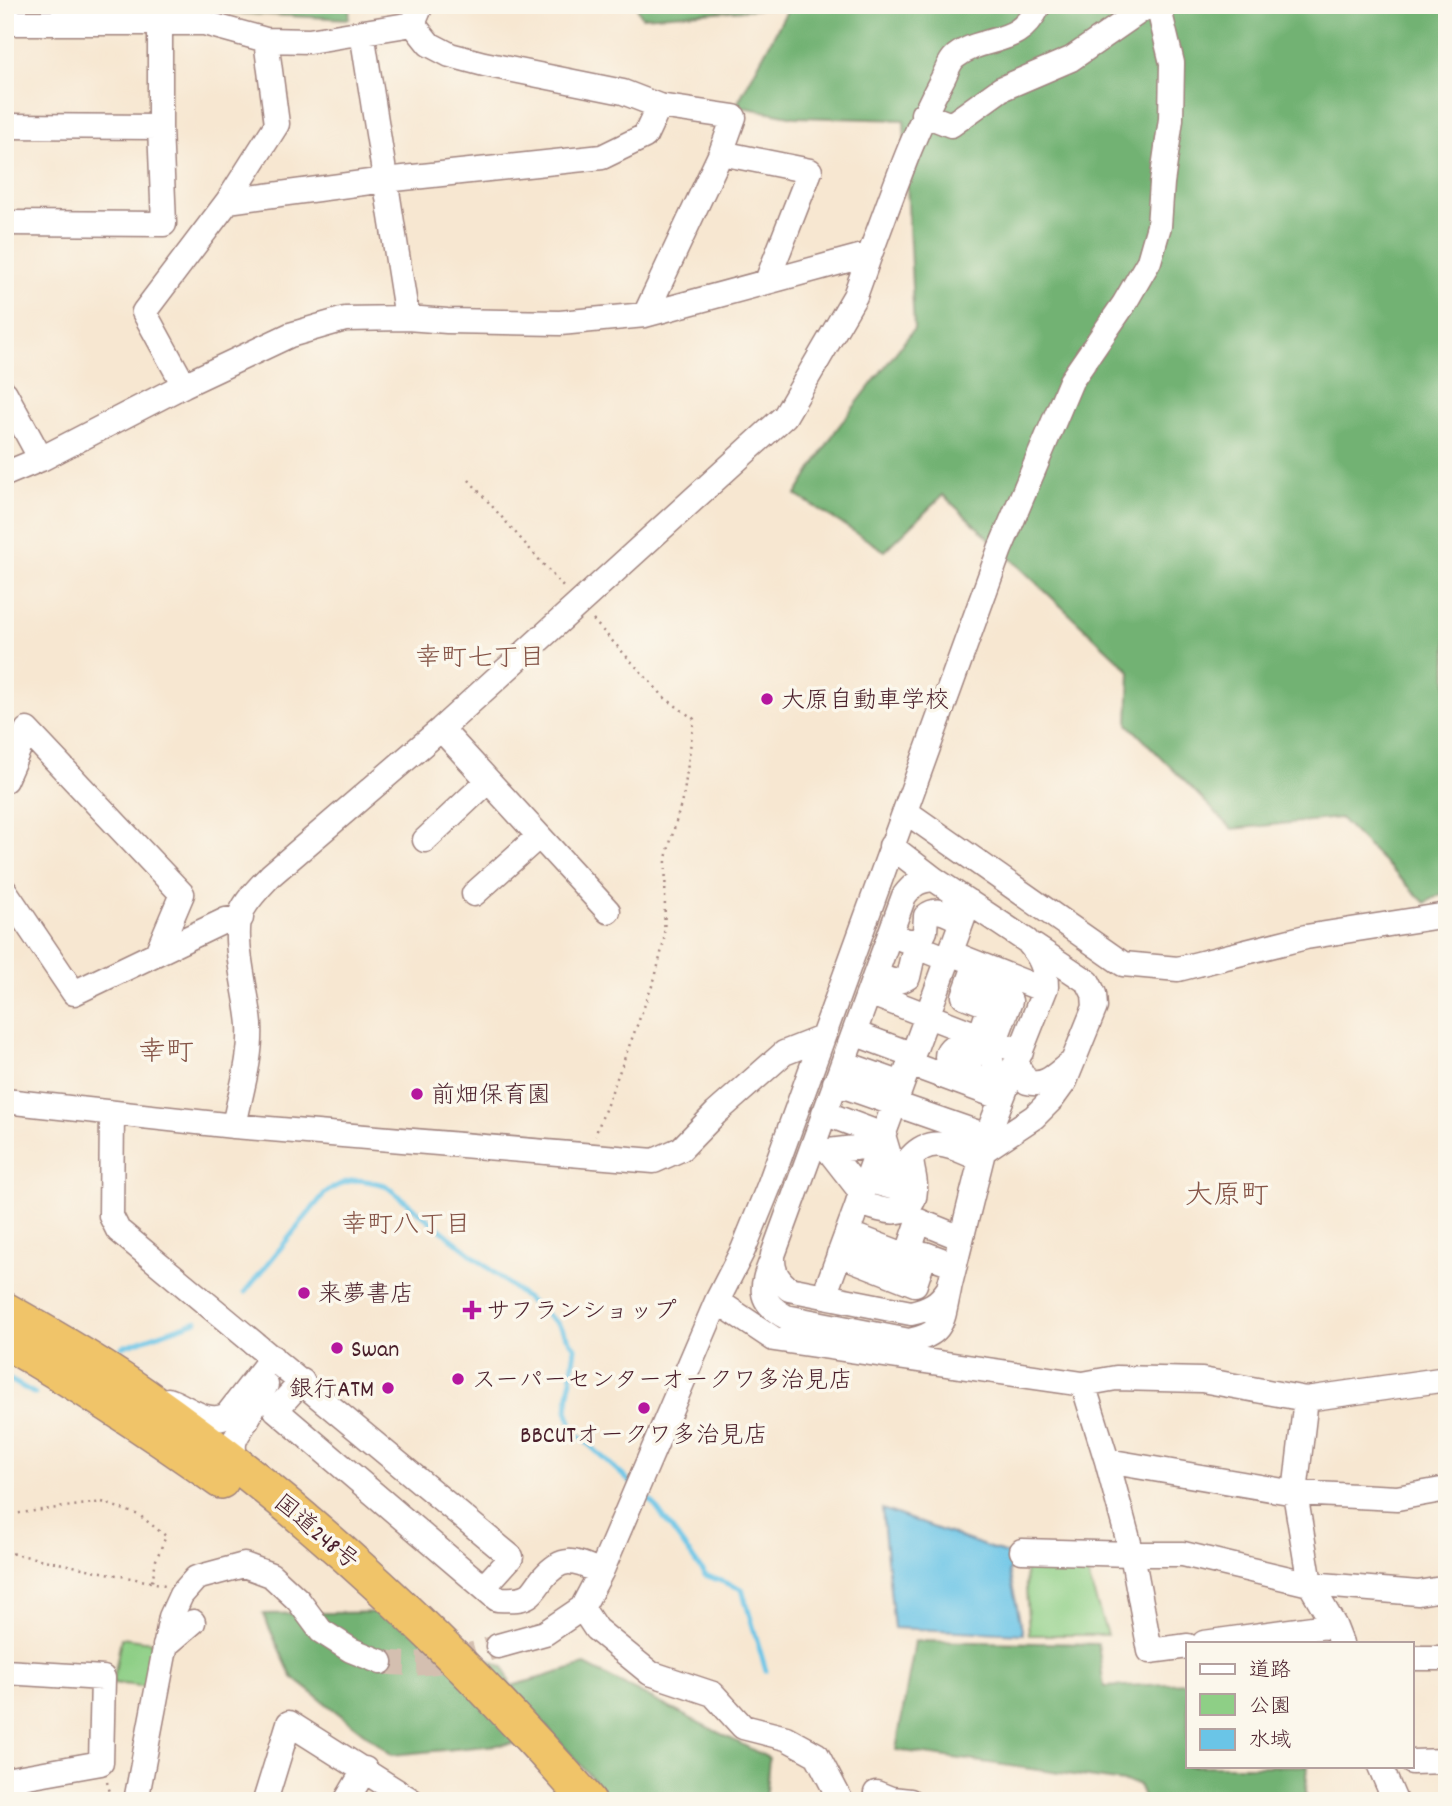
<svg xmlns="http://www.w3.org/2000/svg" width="1452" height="1806" font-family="Dekko,'Klee One',sans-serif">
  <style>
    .green { fill: #8ecf86; stroke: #6c7758; stroke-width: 2 }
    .forest { fill: #72b273; stroke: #5e684f; stroke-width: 2 }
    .water { fill: #6ac5e7; stroke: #5a7289; stroke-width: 2 }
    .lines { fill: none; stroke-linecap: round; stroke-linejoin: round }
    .stream { stroke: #6ac5e7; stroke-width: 5 }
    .minor-tunnel { stroke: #d4bfb0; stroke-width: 24; stroke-dasharray: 24 12; stroke-linecap: butt }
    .minor-casing { stroke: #a0837e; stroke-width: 27 }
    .highway-casing { stroke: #a0837e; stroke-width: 38 }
    .path { stroke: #a0837e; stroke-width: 2.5; stroke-dasharray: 2 5; stroke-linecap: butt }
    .minor { stroke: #fff; stroke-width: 24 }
    .highway { stroke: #f0c469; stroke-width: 35 }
    .poi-dot { fill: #b5179e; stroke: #fbf7ec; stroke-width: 2.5 }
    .labels { text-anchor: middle; stroke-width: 7; stroke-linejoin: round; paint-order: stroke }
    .poi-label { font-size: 24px; fill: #4a1f2b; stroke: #fbf7ec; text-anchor: start }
    .street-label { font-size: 24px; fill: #4a1f2b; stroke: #fbf7ec }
    .neighbourhood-label { font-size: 26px; fill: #855447; stroke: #fbf7ec }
    .quarter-label { font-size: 28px; fill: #855447; stroke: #fbf7ec }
  </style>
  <rect width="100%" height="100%" fill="#fbf7ec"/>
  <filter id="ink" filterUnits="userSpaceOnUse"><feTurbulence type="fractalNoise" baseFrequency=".0143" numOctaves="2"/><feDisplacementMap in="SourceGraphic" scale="14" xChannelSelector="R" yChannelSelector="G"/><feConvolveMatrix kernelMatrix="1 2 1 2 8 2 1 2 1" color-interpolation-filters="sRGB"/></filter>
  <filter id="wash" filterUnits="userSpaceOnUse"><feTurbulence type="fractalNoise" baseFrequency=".00686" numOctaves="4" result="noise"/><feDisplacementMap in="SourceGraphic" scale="28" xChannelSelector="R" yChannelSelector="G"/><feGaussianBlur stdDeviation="1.57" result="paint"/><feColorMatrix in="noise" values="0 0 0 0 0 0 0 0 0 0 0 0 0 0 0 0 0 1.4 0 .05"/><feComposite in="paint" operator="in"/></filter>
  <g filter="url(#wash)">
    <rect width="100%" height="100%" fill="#f7e7d1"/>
    <path class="green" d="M1024 1557 1083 1560 1107 1635H1029Z
      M121 1638 153 1642 149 1687 113 1683Z"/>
    <path class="forest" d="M170 5H350L349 19 171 10Z
      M636 5H1447V891L1425 903 1340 818 1232 829 1128 724 1130 671 943 495 885 551 796 495 836 430 914 329 904 120 795 117 736 106 789 7 642 17Z
      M395 1612 504 1667 511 1686 585 1665 769 1758 765 1801H612L512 1688 528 1742 392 1755 292 1677 263 1614Z
      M915 1641 1098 1644 1104 1687 1188 1683V1766H1308L1305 1801H1144L1138 1784 896 1750Z"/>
    <path class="water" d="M882 1509 1018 1558 1009 1571 1023 1634 894 1628Z"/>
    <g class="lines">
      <path class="stream" d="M245 1292 325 1193C348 1177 358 1178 385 1185L558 1324 575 1348 567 1410 574 1431 631 1483
        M122 1347 197 1321
        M5 1377 35 1394
        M643 1494 653 1503 705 1575 742 1589 766 1671"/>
    </g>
  </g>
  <g filter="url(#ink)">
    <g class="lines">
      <path class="minor-tunnel" d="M381 1662C425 1667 456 1661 498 1646"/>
      <g class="minor-casing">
        <path id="minor" d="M5 23H204L266 40 277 124 228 201 144 312 184 385
          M413 24 429 44 450 55 484 64 623 92 659 106 734 117 721 153
          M362 32 407 318
          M266 40 309 41 413 24 421 5
          M923 114 951 125 1001 89 1071 59 1149 5
          M5 126 160 127
          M228 201 385 180 602 157 645 136 659 106
          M5 223 164 224 160 127V23L157 5
          M870 254C892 196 912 135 942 80 946 73 949 62 955 57 986 33 1018 49 1039 5
          M645 315 721 153 810 171 767 281
          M5 393 41 459
          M5 474 41 459 184 385 290 335 345 319 407 318 447 321 560 323 645 315 870 254 855 296 785 416 441 729 271 875C261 886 247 899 241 913 231 939 248 995 250 1025 252 1058 240 1094 234 1126
          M441 729 608 911
          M5 780 27 730 182 894 157 953
          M905 811 1123 964 1178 969 1306 937 1447 915
          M425 840 488 781
          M891 846 934 879
          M934 879 1027 941C1040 956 1046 967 1046 987L987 1136 949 1288C939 1304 929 1309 911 1313L789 1289C777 1279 772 1271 773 1255L904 896C913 884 919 880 934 879Z
          M5 891 74 993 226 920 241 918
          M474 894 539 836
          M891 933C901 939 909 944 921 939L925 931 926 916C938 906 949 915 962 921
          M951 953 1044 990
          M976 963 964 996 990 1006 980 1036
          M876 974C888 980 896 985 908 977L913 955 919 950 928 951 948 959
          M991 981 987 992 1010 1001 996 1038
          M869 993 1021 1052
          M854 1033 913 1055
          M947 1057a12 12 0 1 1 24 0a12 12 0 1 1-24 0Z
          M970 1065a11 11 0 1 1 22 0a11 11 0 1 1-22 0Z
          M843 1063 902 1084
          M910 1064 1002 1098
          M1016 1064 1027 1082C1045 1087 1054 1076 1068 1065
          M835 1083 987 1136
          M5 1101 234 1126 654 1161 681 1149 716 1113 784 1053 822 1038
          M112 1113 111 1216 118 1230 511 1557 484 1587
          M824 1113 883 1135 899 1189 866 1180
          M983 1151 1034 1117 1052 1099 1065 1081 1095 1007 1094 994 1088 982 1034 946
          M861 1192 829 1151 879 1145
          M858 1202C876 1209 914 1224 915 1190 916 1179 911 1169 911 1157 933 1133 955 1149 981 1159
          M847 1233 907 1256 919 1221 961 1238
          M839 1254 915 1284 925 1254 955 1265
          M773 1257C762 1285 755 1300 786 1317L909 1341C945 1334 942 1320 949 1289
          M824 1296 969 902
          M717 1301 774 1339 1083 1384 1116 1378 1202 1380 1306 1399 1447 1379
          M302 1381 276 1410 497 1599C507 1599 520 1601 529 1595 534 1592 539 1583 543 1578 563 1554 575 1561 601 1572
          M1083 1384 1107 1461 1132 1554H1183L1310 1584 1418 1593 1447 1588
          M1306 1399 1295 1493 1310 1584 1334 1625 1341 1643
          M168 1400C187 1406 207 1426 227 1415L272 1357
          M1107 1461 1295 1493 1397 1498 1447 1489
          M237 1466C229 1435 237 1439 250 1414 255 1403 258 1394 266 1385
          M1022 1551 1132 1554 1150 1651 1188 1646
          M582 1608 596 1629 650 1673 713 1694 743 1727 786 1738 817 1755 841 1801
          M1204 1643 1334 1625
          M165 1646 193 1622
          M498 1646 545 1633 582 1608 601 1572 717 1301 743 1250 769 1186 1000 549 1071 381 1124 304 1149 261 1159 226 1162 183 1171 119 1172 63 1158 5
          M1412 1658H1447
          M5 1672 103 1678 101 1763 5 1780
          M1412 1762 1447 1761
          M1380 1766 1395 1801
          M876 1793 891 1799 910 1801
          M136 1801 171 1617 181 1595 196 1578 244 1565 271 1575 298 1600 321 1631 351 1650 381 1662
          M265 1801 289 1723 412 1801
          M346 1801 365 1769"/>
      </g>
      <g class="highway-casing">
        <path id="highway" d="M5 1310C53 1337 101 1365 145 1396 310 1512 456 1650 588 1801
          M5 1341C80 1384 151 1431 221 1481"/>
      </g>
      <path class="path" d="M469 480 565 589
        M593 620 665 698 694 719 684 793 666 858 664 941 655 978 595 1136
        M5 1515 102 1502 139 1515 166 1536 156 1560 152 1582
        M5 1552 165 1585
        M107 1782 112 1799H115"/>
      <use href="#minor" class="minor"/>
      <use href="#highway" class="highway"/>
    </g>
  </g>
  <g class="poi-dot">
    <circle cx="767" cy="699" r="7"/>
    <circle cx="417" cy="1094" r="7"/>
    <circle cx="304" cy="1293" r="7"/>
    <path d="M468.5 1299.5h7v7h7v7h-7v7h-7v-7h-7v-7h7z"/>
    <circle cx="337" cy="1348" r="7"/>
    <circle cx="458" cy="1379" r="7"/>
    <circle cx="388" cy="1388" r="7"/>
    <circle cx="644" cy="1408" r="7"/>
  </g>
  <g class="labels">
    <g class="poi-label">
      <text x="781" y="707">大原自動車学校</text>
      <text x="431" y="1102">前畑保育園</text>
      <text x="318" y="1301">来夢書店</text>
      <text x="486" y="1318">サフランショップ</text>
      <text x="351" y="1356">Swan</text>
      <text x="472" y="1387">スーパーセンターオークワ多治見店</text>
      <text x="374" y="1396" text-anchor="end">銀行ATM</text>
      <text x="644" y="1442" text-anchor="middle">BBCUTオークワ多治見店</text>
    </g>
    <g class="street-label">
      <text transform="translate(317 1531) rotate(40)" y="8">国道248号</text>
    </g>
    <g class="neighbourhood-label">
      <text x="480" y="665">幸町七丁目</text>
      <text x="406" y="1232">幸町八丁目</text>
    </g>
    <g class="quarter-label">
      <text x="166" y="1060">幸町</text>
      <text x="1227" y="1203">大原町</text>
    </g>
  </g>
  <rect width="1452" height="1806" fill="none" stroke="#fbf7ec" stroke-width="28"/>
  <rect x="1186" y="1642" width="228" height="126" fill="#fbf7ec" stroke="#b4a19f" stroke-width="2"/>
  <rect x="1200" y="1664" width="35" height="10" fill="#ffffff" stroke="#b4a19f" stroke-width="2"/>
  <text x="1249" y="1676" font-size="21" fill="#4a1f2b">道路</text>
  <rect x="1200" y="1694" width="35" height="21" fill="#8ecf86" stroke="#b4a19f" stroke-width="2"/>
  <text x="1249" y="1712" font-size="21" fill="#4a1f2b">公園</text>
  <rect x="1200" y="1729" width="35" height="21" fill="#6ac5e7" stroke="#b4a19f" stroke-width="2"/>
  <text x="1249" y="1746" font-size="21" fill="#4a1f2b">水域</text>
</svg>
